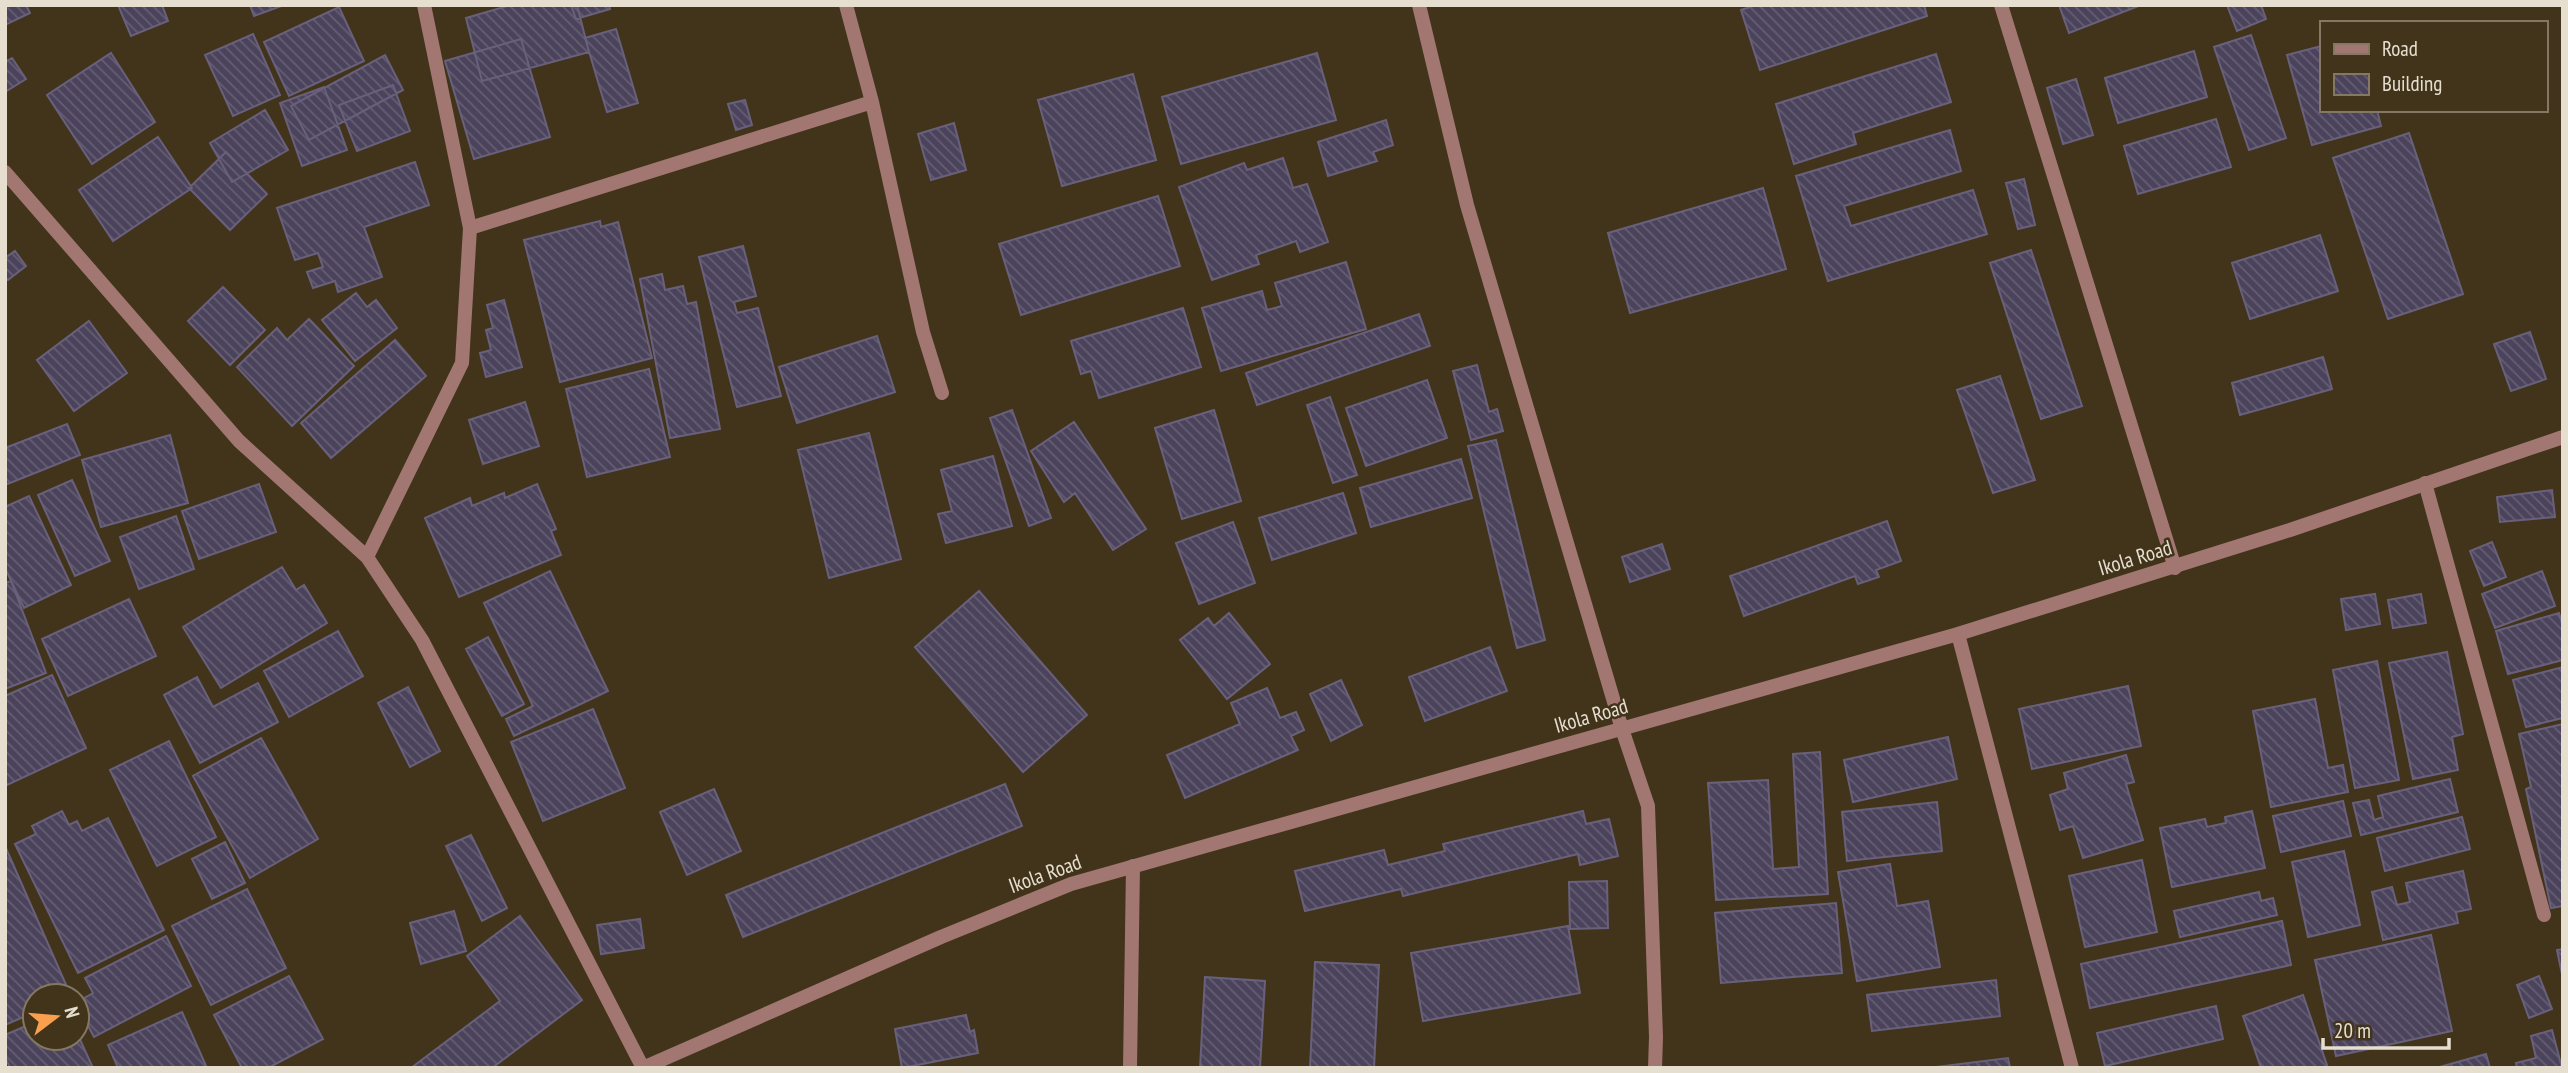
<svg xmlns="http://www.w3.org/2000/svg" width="2568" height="1073" font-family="'PT Sans Narrow',sans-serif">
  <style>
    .building { fill: url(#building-back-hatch); stroke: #69617c; stroke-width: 2 }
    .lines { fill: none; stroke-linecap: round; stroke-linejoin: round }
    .minor { stroke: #a27771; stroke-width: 14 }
    .tertiary { stroke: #a27771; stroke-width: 14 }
    .labels { text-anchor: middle; stroke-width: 5; stroke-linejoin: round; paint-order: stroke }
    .street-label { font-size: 21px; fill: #e6decf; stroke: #41341b }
  </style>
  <defs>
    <pattern id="building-back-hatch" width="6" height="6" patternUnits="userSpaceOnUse" patternTransform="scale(1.75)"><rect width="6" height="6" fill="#4b435c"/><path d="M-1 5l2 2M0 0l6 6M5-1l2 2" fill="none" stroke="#655e72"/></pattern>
  </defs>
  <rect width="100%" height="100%" fill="#41341b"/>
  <path class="building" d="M5 5H26L30 13 5 25Z
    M118 5H162L168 21 131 36Z
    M250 5H284L254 16Z
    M511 5H577L589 52 482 81 466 18Z
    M571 5H609L610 9 576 19Z
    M1756 5H1924L1927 16 1760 70 1741 10Z
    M2059 5H2141L2069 33Z
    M2227 5H2261L2266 19 2237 31Z
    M339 7 364 61 289 96 264 42Z
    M616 29 638 103 607 112 585 38Z
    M253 34 280 95 233 116 205 55Z
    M2251 35 2286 138 2249 150 2214 47Z
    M521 39 550 137 474 159 445 61Z
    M2321 46V110H2377L2381 126 2312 145 2287 55Z
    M2194 51 2207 97 2118 123 2105 78Z
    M111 53 155 122 92 164 47 95Z
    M1317 53 1336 120 1181 164 1162 97Z
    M1936 54 1951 102 1853 133 1856 144 1794 164 1776 104Z
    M385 55 403 90 309 140 291 106Z
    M12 58 26 79 5 92V62Z
    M1133 74 1156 160 1062 186 1038 100Z
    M2076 79 2093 135 2063 144 2047 88Z
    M393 85 410 131 357 151 339 105Z
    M324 87 347 150 302 166 280 103Z
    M745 100 752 125 736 130 728 104Z
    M265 110 288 150 232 182 210 143Z
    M2216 119 2231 167 2138 194 2124 146Z
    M1386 120 1393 145 1373 152 1377 161 1328 176 1318 142Z
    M954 123 966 170 931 180 918 134Z
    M1950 130 1961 171 1844 206 1851 226 1973 190 1987 234 1828 281 1796 176Z
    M2409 133 2463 294 2388 319 2333 158Z
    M158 137 192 188 113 241 79 190Z
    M226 152 267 194 230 230 189 188Z
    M1283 158 1293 188 1307 184 1328 242 1300 252 1296 241 1256 255 1259 264 1212 280 1179 187 1244 163 1247 170Z
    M415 162 429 205 364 227 382 277 338 292 335 281 313 288 307 272 323 267 318 253 295 260 277 208Z
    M2024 179 2035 225 2018 229 2006 183Z
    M1763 188 1786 269 1630 313 1608 233Z
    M1158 196 1180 266 1021 315 999 244Z
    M600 221 601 227 618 222 652 358 560 382 524 240Z
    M2320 235 2338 291 2250 319 2232 263Z
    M743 246 756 296 734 302 737 313 758 308 781 396 737 407 699 257Z
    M2031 250 2082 406 2041 419 1990 263Z
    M15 251 26 266 8 280 5 277V258Z
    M1346 262 1366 329 1221 371 1202 308 1262 291 1267 310 1282 306 1275 283Z
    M662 274 665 290 683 286 687 304 696 302 720 429 670 438 640 279Z
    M223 287 265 330 230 365 188 321Z
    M356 293 367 307 376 300 397 328 355 361 322 320Z
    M504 300 522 367 486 377 480 353 491 350 486 330 493 328 487 305Z
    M1183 308 1201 367 1099 398 1091 371 1081 374 1071 341Z
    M1419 314 1430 346 1257 405 1246 373Z
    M309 319 354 366 292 426 237 367 277 328 287 340Z
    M89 321 127 373 74 411 37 360Z
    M2530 332 2546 379 2511 391 2494 344Z
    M877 336 895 392 797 423 779 367Z
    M395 340 426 376 331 458 301 423Z
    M2323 357 2332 389 2240 415 2232 383Z
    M1477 365 1489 412 1497 409 1503 431 1471 440 1453 371Z
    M649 369 670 457 587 477 566 389Z
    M2000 376 2035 480 1993 493 1957 390Z
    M1427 380 1447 438 1366 466 1346 408Z
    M1330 397 1357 475 1333 483 1307 405Z
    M525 402 539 446 483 464 469 420Z
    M1012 410 1051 518 1029 526 990 418Z
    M1214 410 1241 501 1182 519 1155 428Z
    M1074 422 1146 529 1113 550 1075 493 1064 502 1031 451Z
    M67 424 80 455 5 485V448Z
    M869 433 901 559 829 578 798 450Z
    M170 435 188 503 101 527 82 460Z
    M1496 440 1545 640 1517 648 1468 446Z
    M993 456 1012 526 946 543 938 514 952 511 941 470Z
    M1461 459 1472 498 1371 527 1360 488Z
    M72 480 110 561 75 576 38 495Z
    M259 484 276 532 199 559 182 511Z
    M537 484 556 529 551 531 561 555 459 597 425 518 470 498 472 506 504 493 505 498Z
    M2552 490 2555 517 2500 522 2497 497Z
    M1343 493 1356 533 1272 560 1259 518Z
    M29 496 71 585 24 608 5 568V507Z
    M176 516 194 569 139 589 120 537Z
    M1887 521 1901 561 1876 570 1879 577 1858 584 1855 576 1744 616 1730 576Z
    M1233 522 1255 583 1199 604 1176 543Z
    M2492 542 2506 577 2484 586 2470 551Z
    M1662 544 1670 569 1630 582 1622 557Z
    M282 567 296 590 304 585 327 623 221 688 183 627Z
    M550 571 608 691 514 736 506 719 533 706 484 603Z
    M2542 571 2555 606 2495 628 2482 594Z
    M11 581 46 673 5 689V583Z
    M979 591 1087 715 1023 772 915 647Z
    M2375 594 2380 624 2346 630 2341 599Z
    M2421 594 2426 623 2393 628 2388 600Z
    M129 599 156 656 68 696 42 639Z
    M1229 613 1270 664 1227 699 1180 640 1208 618 1214 626Z
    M2559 613 2563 627V660L2508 674 2496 631Z
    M338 631 363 676 289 717 264 671Z
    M488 637 524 704 502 716 466 649Z
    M1490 647 1507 691 1425 721 1409 677Z
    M2447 652 2463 734 2452 737 2458 770 2413 779 2389 663Z
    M2377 661 2399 780 2355 788 2333 670Z
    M2563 667V718L2526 727 2513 680Z
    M52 675 86 748 5 786V696Z
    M197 677 213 707 258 683 278 722 200 763 164 695Z
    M1341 680 1362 725 1331 741 1310 694Z
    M2128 686 2141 746 2032 769 2019 709Z
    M408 687 440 751 410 767 378 703Z
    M1267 688 1280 718 1296 712 1304 730 1291 736 1298 750 1185 798 1167 755 1240 724 1231 703Z
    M2315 699 2328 768 2343 765 2348 792 2271 807 2253 711Z
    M593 709 625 788 543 821 511 742Z
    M2563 724V906L2551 908 2526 789 2531 787 2519 734Z
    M1948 737 1957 779 1853 802 1844 760Z
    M261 738 318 839 250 878 193 776Z
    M169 741 216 837 157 866 110 770Z
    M1820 752 1828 894 1716 900 1708 783 1768 780 1773 869 1799 867 1793 754Z
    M2126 755 2134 782 2126 784 2143 840 2083 858 2073 826 2060 830 2050 795 2068 789 2064 773Z
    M2450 779 2458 812 2361 835 2353 803 2369 800 2374 820 2383 817 2378 796Z
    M1005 784 1022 826 743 937 726 895Z
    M714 789 741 851 687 875 660 812Z
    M2343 801 2351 836 2281 852 2273 816Z
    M1937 802 1942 851 1847 861 1842 812Z
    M62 811 69 825 77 821 82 831 108 818 164 930 78 973 15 844 36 834 32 826Z
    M1583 811 1586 824 1609 819 1618 856 1580 865 1578 854 1403 896 1401 889 1305 911 1295 871 1384 850 1388 865 1445 851 1443 844Z
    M2252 811 2265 868 2172 887 2160 828 2205 819 2207 827 2226 823 2225 817Z
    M2462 817 2470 849 2385 871 2377 838Z
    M471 835 507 908 482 921 446 846Z
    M225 842 245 883 212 899 192 859Z
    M5 846 71 996H35V1012L5 1025Z
    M2344 851 2360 925 2308 937 2292 862Z
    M2142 860 2157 932 2085 947 2069 876Z
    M1890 864 1897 906 1928 901 1940 967 1857 981 1838 872Z
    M2463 871 2471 909 2456 912 2458 923 2383 940 2372 892 2392 887 2397 905 2410 902 2406 883Z
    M1607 881 1608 928 1570 929 1569 882Z
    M247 889 286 968 211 1005 172 926Z
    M2259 892 2261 901 2273 898 2277 915 2180 937 2174 911Z
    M1836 903 1842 973 1721 983 1715 913Z
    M454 911 466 951 421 964 410 923Z
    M520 916 582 1000 492 1068H411L500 1001 467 956Z
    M640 919 644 948 601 954 597 925Z
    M2282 921 2291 965 2090 1008 2081 964Z
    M1568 926 1580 993 1423 1021 1411 953Z
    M2431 935 2452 1031 2336 1056 2315 960Z
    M166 936 191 986 94 1037 77 1005V1002L93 993 85 978Z
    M2563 949V979L2557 950Z
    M1315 962 1379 965 1374 1068H1310Z
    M289 976 323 1039 268 1068H242L214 1015Z
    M2539 976 2552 1009 2529 1018 2517 985Z
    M1205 977 1265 981 1260 1068H1200Z
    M1996 980 2000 1016 1872 1031 1867 995Z
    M2303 995 2328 1068H2261L2243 1016Z
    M2216 1006 2223 1039 2105 1066 2097 1033Z
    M182 1012 207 1068H118L108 1045Z
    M966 1015 970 1032 974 1030 978 1053 902 1068 895 1029Z
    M35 1022V1038H77V1033L93 1068H10L5 1057V1035Z
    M2552 1030 2562 1068H2517L2516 1063 2536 1058 2531 1036Z
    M2486 1054 2490 1068H2436Z
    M2008 1058 2010 1068H1928Z"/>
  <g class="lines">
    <path class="minor" d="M846 5 872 102 923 332 942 393
      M1419 5 1467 205 1622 729 1648 806 1656 1037 1655 1068
      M2001 5 2175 568
      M5 172 239 441 367 557 422 640 643 1068
      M470 228 872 102
      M2425 483 2544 915
      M367 557 462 363 470 228 424 5
      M1958 634 2072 1068
      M1130 1068 1133 866"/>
    <path class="tertiary" d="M643 1068 941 937 1071 884 1958 634 2290 530 2563 437"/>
  </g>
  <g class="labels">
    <g class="street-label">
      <text transform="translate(2135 558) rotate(-17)" y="7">Ikola Road</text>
      <text transform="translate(1591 716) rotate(-16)" y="7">Ikola Road</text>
      <text transform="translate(1045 874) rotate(-20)" y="7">Ikola Road</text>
    </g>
  </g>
  <rect width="2568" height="1073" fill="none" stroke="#e6decf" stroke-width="14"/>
  <rect x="2320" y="21" width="228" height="91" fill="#41341b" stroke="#837863" stroke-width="2"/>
  <rect x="2334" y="44" width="35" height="10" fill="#a27771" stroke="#837863" stroke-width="2"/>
  <text x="2382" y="56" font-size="21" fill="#e6decf">Road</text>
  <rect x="2334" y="74" width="35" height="21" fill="url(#building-back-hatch)" stroke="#837863" stroke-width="2"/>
  <text x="2382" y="91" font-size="21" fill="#e6decf">Building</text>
  <g transform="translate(56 1017) rotate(74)"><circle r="33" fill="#41341b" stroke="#837863" stroke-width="2"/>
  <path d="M0-5L12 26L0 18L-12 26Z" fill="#fa9f4e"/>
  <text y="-10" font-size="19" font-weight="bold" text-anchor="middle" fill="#e6decf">N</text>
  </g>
  <path d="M2323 1038v10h126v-10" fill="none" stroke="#e6decf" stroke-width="3.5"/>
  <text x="2334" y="1038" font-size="21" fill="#e6decf" stroke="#41341b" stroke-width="5" paint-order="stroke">20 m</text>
</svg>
